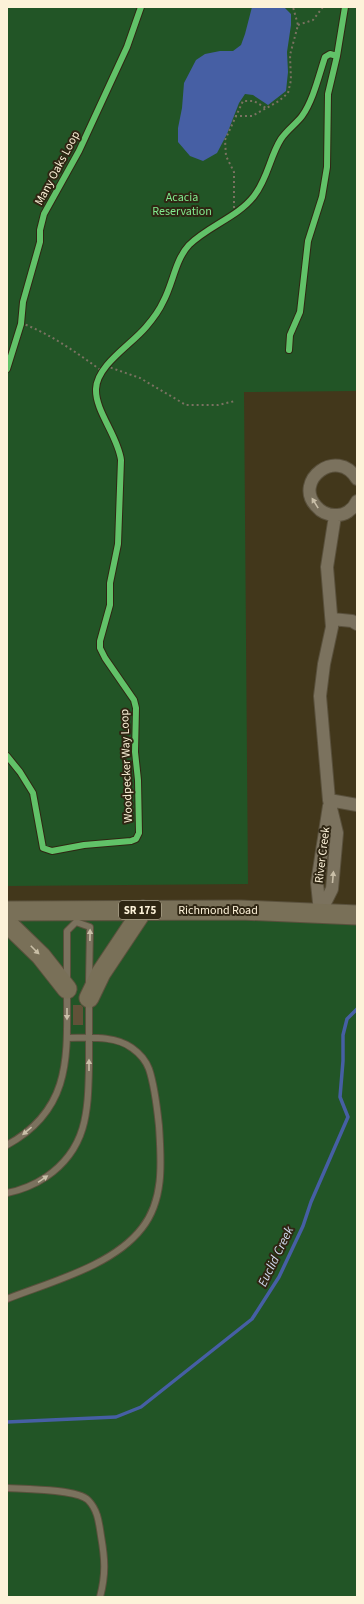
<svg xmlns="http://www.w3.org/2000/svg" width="364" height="1604" font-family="'Source Sans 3',sans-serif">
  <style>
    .green { fill: #225526 }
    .water { fill: #465fa4 }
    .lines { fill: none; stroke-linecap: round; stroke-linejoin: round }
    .stream { stroke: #465fa4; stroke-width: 3.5 }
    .building { fill: #615138 }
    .service-casing { stroke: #5a513d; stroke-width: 8 }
    .minor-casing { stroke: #5a513d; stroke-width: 14 }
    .primary-casing { stroke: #5a513d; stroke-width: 21 }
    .path { stroke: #7a7261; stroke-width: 2; stroke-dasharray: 2 3; stroke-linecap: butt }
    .service { stroke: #7b725e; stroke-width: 6 }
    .minor { stroke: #7b725e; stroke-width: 12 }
    .primary { stroke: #797058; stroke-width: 19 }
    .cycleway-casing { stroke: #2f2613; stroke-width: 8 }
    .cycleway { stroke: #61c268; stroke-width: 6 }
    .oneway { fill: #c9bfa8 }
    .oneway2 { fill: #c8bea5 }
    .labels { text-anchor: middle; stroke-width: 4; stroke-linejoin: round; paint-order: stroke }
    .shield { fill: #2f2613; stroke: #bfb59e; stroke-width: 1 }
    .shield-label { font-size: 11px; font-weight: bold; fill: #fdf2d9 }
    .street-label { font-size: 12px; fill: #fdf2d9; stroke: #2f2613 }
    .park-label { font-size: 12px; fill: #82e98e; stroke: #2f2613 }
    .water-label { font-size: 13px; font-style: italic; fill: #d1dbf1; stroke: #2f2613 }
  </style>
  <rect width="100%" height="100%" fill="#42371b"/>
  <path class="green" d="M7 7H357V391L244 392 248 884 7 886Z
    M7 911 357 915V1597H7Z"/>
  <path class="water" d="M252 7H284L291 14V25L287 52 288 72 286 91 268 105 253 95 245 94 239 103 227 134 217 153 203 161 190 156 178 142V128L182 108 184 83 196 60 205 54 220 51H233L241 45 245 34Z"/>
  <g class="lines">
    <path class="stream" d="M7 1422 116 1417 141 1407 252 1319 279 1277 303 1226 311 1202 348 1117 340 1097 343 1061V1035L347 1019 357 1009"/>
  </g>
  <path class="building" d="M73 1005H81L83 1007V1025H73Z"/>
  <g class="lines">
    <g class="service-casing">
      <path id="service" d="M67 981V931L76 922 90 927 89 982
        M7 1145C73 1109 67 1054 67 990
        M7 1193C22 1190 34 1185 46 1177 87 1149 88 1112 89 1067 89 1044 89 1022 89 1000
        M7 1299C50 1282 113 1266 142 1228 165 1199 161 1159 159 1126 157 1107 155 1087 149 1069 146 1061 139 1053 132 1048 115 1035 88 1038 67 1038
        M7 1488C24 1489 77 1489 88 1500 98 1510 99 1523 101 1536 105 1559 106 1574 100 1597"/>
    </g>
    <g class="minor-casing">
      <path id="minor" d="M357 479C337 446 293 481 316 506 321 512 327 515 335 515 344 516 353 510 357 501
        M332 619 352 621 357 624
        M329 800 357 805
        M320 912 317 883 329 806
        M320 913 332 889 337 833 329 800 320 696 324 664 332 627 327 567 335 516"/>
    </g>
    <g class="primary-casing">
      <path id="primary" d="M7 911 241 910 357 915
        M7 923 41 956 67 989
        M89 998 101 973 143 910"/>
    </g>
    <path class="path" d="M298 25 313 20 323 7
      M235 116H252L279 101 288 93 291 80 290 55 298 25 293 7
      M234 213V172L226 156 225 140 243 101H254L266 108
      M21 323C51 334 77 353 102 371
      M106 366 140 378 186 405H218L235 401"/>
    <use href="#service" class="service"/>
    <use href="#minor" class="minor"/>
    <use href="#primary" class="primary"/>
    <g class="cycleway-casing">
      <path id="cycleway" d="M289 350 290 335 300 312 308 241 322 197 327 167 328 94 337 56 345 7
        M7 369 21 324 23 302 40 242V230L44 214 79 151 127 47 141 7
        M7 756 20 772 33 793 43 848 52 851 84 845 131 841 136 839 139 833 138 780 135 752 136 708 134 700 105 658 100 648V641L110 605V583L118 544 121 460C118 436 95 411 96 389 97 365 131 345 146 327 152 320 159 311 163 302 173 284 175 260 189 245 208 226 238 217 254 196 268 178 270 156 281 139 287 130 296 124 302 116 313 101 319 75 325 57L330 54 337 56"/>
    </g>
    <use href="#cycleway" class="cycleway"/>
  </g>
  <defs><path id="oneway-solid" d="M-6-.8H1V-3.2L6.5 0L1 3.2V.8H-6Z"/></defs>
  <g class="oneway">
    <use href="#oneway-solid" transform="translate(315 503) rotate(-122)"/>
    <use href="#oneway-solid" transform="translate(333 877) rotate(-85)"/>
    <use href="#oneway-solid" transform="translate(90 935) rotate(-89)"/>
    <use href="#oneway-solid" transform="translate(67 1014) rotate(90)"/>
    <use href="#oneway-solid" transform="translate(89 1065) rotate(-90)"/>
    <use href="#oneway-solid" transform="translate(27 1131) rotate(140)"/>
    <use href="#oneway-solid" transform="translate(43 1179) rotate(-34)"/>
  </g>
  <use class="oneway2" href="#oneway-solid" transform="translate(35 950) rotate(45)"/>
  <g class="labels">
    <rect class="shield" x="119" y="901" width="42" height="18" rx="3"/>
    <g class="shield-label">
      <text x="140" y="914">SR 175</text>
    </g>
    <g class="street-label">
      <text transform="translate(57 168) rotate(-62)" y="4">Many Oaks Loop</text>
      <text transform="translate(126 766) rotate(-92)" y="4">Woodpecker Way Loop</text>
      <text transform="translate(322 855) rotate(-83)" y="4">River Creek</text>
      <text x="218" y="914">Richmond Road</text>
    </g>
    <g class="park-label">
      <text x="182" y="201">Acacia<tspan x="182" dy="14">Reservation</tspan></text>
    </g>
    <g class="water-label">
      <text transform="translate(275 1256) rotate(-64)" y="5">Euclid Creek</text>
    </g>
  </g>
  <rect width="364" height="1604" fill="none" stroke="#fdf2d9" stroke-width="16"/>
</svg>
